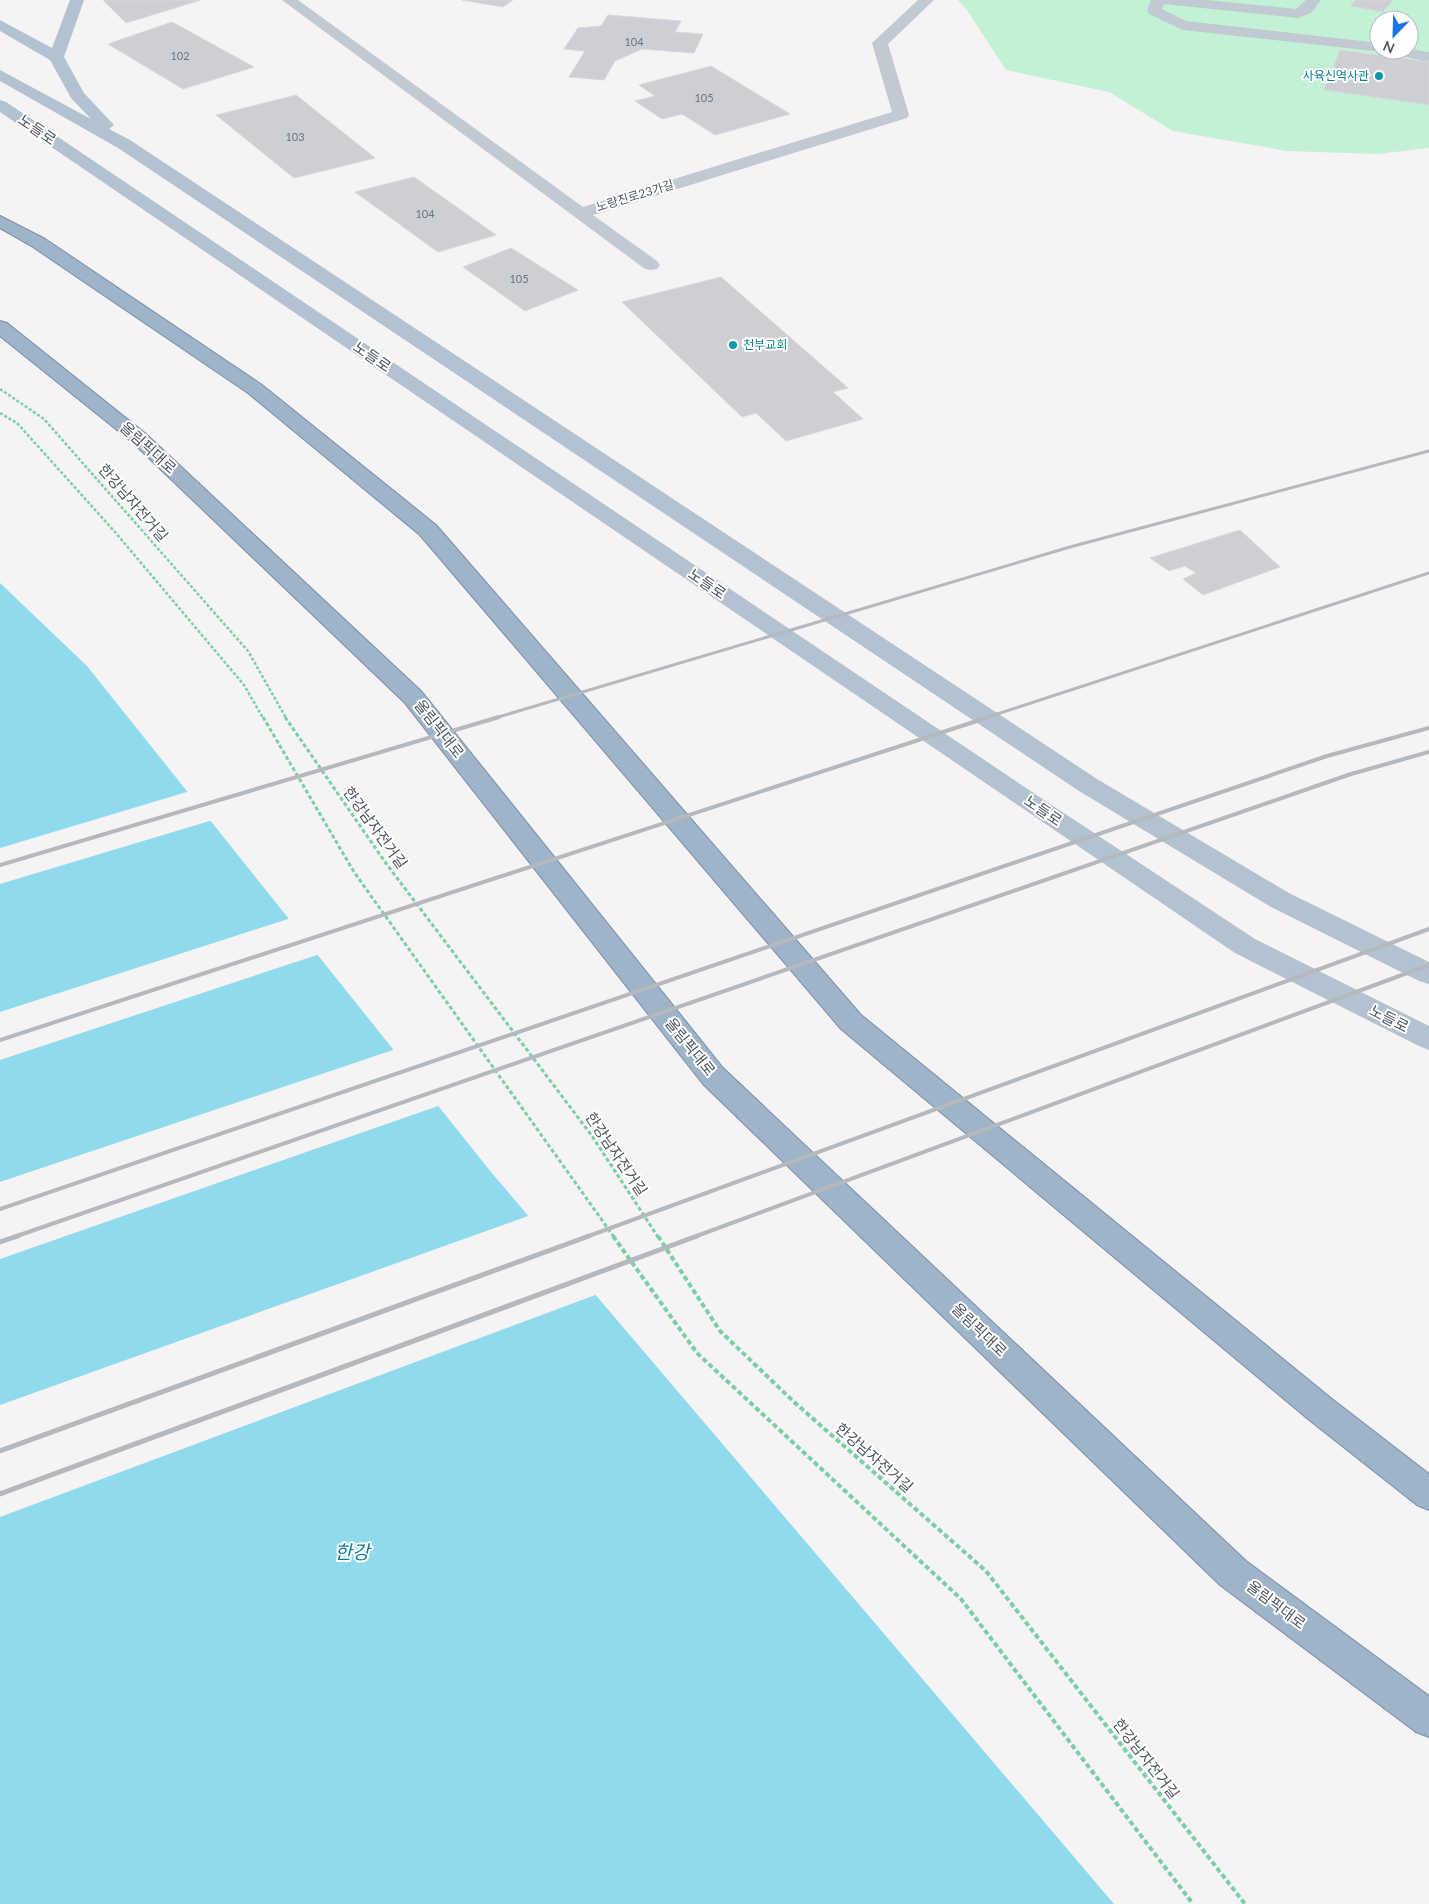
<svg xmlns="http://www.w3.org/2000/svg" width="1429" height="1904" font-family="Lato,'Noto Sans KR',sans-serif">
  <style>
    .green { fill: #c3f1d5; fill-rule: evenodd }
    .water { fill: #90daee }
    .pier { fill: #f5f3f3 }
    .building { fill: #cdcfd5; stroke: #d7d9de }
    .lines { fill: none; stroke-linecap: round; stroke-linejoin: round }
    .trunk-casing { stroke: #7690ad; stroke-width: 2 }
    .path-far2 { stroke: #7ad0a6; stroke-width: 2.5; stroke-dasharray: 3 2; stroke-linecap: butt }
    .path-far1 { stroke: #7ad0a6; stroke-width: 3; stroke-dasharray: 4 2.5; stroke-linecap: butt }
    .path { stroke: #7ad0a6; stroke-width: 4; stroke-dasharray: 5 3; stroke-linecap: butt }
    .service { fill: #c1cad2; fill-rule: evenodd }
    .minor { fill: #c1cad2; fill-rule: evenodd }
    .primary { fill: #b3c2d1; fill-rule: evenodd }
    .trunk { fill: #9fb4c9; fill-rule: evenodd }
    .rail-far2 { stroke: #b5b8bd; stroke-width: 3 }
    .rail-far1 { stroke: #b5b8bd; stroke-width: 4 }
    .rail { stroke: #b5b8bd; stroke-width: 5 }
    .culture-dot { fill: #0f9aa8; stroke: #fff; stroke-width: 2 }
    .labels { text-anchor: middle; stroke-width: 4; stroke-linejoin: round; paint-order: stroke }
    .far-number-label { font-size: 11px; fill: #6b747e }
    .far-culture-label { font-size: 12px; fill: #0d838f; stroke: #fff; text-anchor: end }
    .far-street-label { font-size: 12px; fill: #4a5661; stroke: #fff }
    .street-label { font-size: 15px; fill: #4a5661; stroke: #fff }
    .near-water-label { font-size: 19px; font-style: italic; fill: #0c7c9b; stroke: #fff }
  </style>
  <rect width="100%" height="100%" fill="#f5f3f3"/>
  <path class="green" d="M958 0H1429V148L1377 154 1287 151 1173 131 1109 92 1006 70 967 10ZM1379 20H1409V50H1379Z"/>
  <path class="water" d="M0 583 87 666 491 1172 1114 1904H0Z"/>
  <path class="pier" d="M190 791 213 820 0 884V848Z
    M291 918 320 954 0 1060V1012Z
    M396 1049 441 1105 0 1259V1182Z
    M531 1215 598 1294 0 1517V1405Z"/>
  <path class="building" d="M103 0H201L126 23Z
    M462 0H513L503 7Z
    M1356 0H1393L1383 12 1350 6Z
    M608 15 681 21 675 32 703 34 694 53 642 49 615 61 604 80 569 77 585 51 564 49 578 28 601 26Z
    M172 22 254 67 183 89 108 44Z
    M1340 50 1429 62V105L1324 90Z
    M711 66 790 114 715 135 682 114 662 119 635 101 655 96 639 85Z
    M296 95 375 158 294 178 216 115Z
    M414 177 496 235 438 252 355 192Z
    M511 248 578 290 525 311 463 267Z
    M721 277 848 388 833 392 863 419 786 441 756 413 742 417 622 302Z
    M1240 530 1280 567 1203 595 1183 579 1196 573 1185 566 1169 571 1150 558Z"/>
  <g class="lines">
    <g class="trunk-casing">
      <path id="trunk" d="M0 216 45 239 262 385 436 525 861 1015 1332 1399 1429 1474V1510L1417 1505 1308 1419 841 1029 420 535 248 393 33 247 0 228Z
        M0 321 7 323 146 434 422 692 723 1068 1246 1561 1429 1696V1737L1416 1732 1220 1585 703 1084 404 702 132 442 0 336Z"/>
    </g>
    <path class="path-far2" d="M0 389 44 419 248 651 286 718
      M0 413 17 423 115 532 244 685 263 718"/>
    <path class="path-far1" d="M263 717 354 872 614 1237
      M285 717 385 862 592 1136 658 1237"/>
    <path class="path" d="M613 1236 697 1353 961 1599 1193 1904
      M658 1236 720 1331 794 1402 986 1571 1245 1904"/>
    <path class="service" d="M1151 0H1207L1296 9 1306 0H1321L1311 13 1298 18 1164 4 1162 9 1186 21 1379 43V50L1409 49 1429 52V62L1383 52 1183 30 1149 14 1147 11Z"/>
    <path class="minor" d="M282 0H298L583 207 892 112 872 43 918 0H934L888 44 909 115 907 118 593 215 657 261 660 265 657 269 651 270 645 269Z"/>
    <path class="primary" d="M70 0H84L64 57 84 93 114 125 109 129 130 140 1097 779 1289 893 1429 962V984L1419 981 1271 907 1079 791 118 148 0 81V70L91 119 71 98 50 60 0 31V20L52 48Z
      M0 100 6 102 1035 794 1255 939 1429 1026V1050L1419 1046 1235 953 0 112Z"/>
    <use href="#trunk" class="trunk"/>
    <path class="rail-far2" d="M495 718 1070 547 1429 451
      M985 718 1429 573"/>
    <path class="rail-far1" d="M0 865 499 717
      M0 1040 989 717
      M0 1209 1327 756 1429 728
      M14 1237 1351 774 1429 752
      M586 1237 1429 929
      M694 1237 1429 965"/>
    <path class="rail" d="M0 1242 18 1236
      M0 1451 589 1236
      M0 1494 697 1236"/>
  </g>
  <g class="culture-dot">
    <circle cx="1379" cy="76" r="5"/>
    <circle cx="733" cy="345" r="5"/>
  </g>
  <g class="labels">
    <g class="far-number-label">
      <text x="634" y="46">104</text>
      <text x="180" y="60">102</text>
      <text x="704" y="102">105</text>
      <text x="295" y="141">103</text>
      <text x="425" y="218">104</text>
      <text x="519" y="283">105</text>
    </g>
    <g class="far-culture-label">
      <text x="1369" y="80">사육신역사관</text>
      <text x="743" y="349" text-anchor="start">천부교회</text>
    </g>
    <g class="far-street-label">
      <text transform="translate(635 196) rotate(-17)" y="4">노량진로23가길</text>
    </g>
    <g class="street-label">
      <text transform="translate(37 130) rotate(34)" y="5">노들로</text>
      <text transform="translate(372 357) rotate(34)" y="5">노들로</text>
      <text transform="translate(148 448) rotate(42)" y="5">올림픽대로</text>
      <text transform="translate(133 503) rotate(49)" y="5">한강남자전거길</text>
      <text transform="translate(707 584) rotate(34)" y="5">노들로</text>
      <text transform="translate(439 729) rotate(52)" y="5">올림픽대로</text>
      <text transform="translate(1043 811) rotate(34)" y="5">노들로</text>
      <text transform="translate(375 828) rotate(54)" y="5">한강남자전거길</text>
      <text transform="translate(1389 1019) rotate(27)" y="5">노들로</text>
      <text transform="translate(690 1047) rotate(51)" y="5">올림픽대로</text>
      <text transform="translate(616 1154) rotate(56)" y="5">한강남자전거길</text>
      <text transform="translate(979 1330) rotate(44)" y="5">올림픽대로</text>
      <text transform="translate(874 1458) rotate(41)" y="5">한강남자전거길</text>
      <text transform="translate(1276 1605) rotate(37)" y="5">올림픽대로</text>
      <text transform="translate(1146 1759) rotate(52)" y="5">한강남자전거길</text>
    </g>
    <g class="near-water-label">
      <text x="352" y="1559">한강</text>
    </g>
  </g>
  <g transform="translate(1394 35) rotate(203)"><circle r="24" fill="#ffffff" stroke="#b7bbc0"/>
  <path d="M0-4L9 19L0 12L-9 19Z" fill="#1a73e8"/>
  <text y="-8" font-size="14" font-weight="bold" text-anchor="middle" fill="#4a5661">N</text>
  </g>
</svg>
